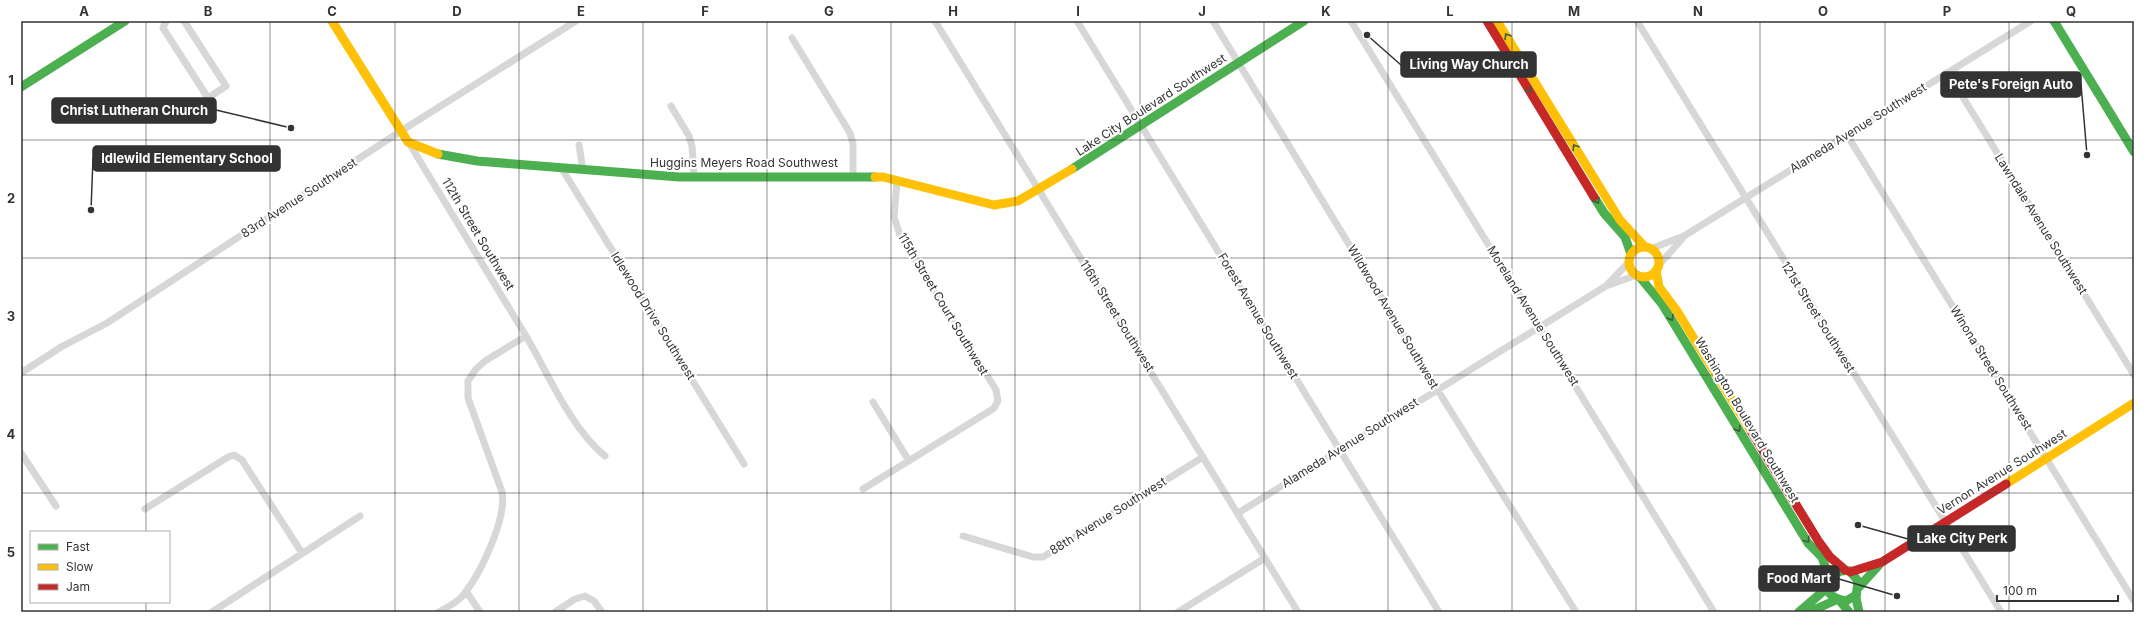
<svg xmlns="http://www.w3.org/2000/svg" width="2155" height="633" font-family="Inter,sans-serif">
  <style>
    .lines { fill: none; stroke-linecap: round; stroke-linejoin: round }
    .street { stroke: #d7d7d7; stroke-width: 7 }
    .fast { stroke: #4caf50; stroke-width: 9 }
    .slow { stroke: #ffc107; stroke-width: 9 }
    .jam { stroke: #c62828; stroke-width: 9 }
    .oneway { stroke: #3c5e3d }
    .grid { fill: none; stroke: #333; stroke-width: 1; stroke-opacity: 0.55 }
    .labels { text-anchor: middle; stroke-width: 4; stroke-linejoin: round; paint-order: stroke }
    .street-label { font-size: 12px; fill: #333; stroke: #fff }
    .leader { fill: none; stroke: #333; stroke-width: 1.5 }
    .callout-dot { fill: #333; stroke: #fff; stroke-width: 1.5 }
    .callout { fill: #333; stroke: #333; stroke-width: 1.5 }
    .callout-label { font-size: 13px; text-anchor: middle; font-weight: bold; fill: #fff }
    .neatline { fill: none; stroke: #333; stroke-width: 1.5 }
    .grid-label { font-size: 13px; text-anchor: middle; font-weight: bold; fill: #333 }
  </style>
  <rect width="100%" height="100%" fill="#fff"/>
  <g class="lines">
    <path class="street" d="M166 21 163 28 208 98 226 86 184 21
      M935 21 1298 612
      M1077 21 1439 612
      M1213 21 1437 389 1576 612
      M1351 21 1714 612
      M1637 21 2001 612
      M792 38 850 133 853 144V176
      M1948 73 2134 375
      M671 106 689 136 692 146 694 176
      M1847 135 2134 601
      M409 143C448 208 487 271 526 336 549 375 570 427 605 456
      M579 145 583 170
      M562 169 744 464
      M1650 249 1684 236 2031 21
      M1658 266 1682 239
      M1607 285 1629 262
      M21 373 61 347 107 323 401 131 576 21
      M873 402 909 461
      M21 453 56 506
      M863 489 988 412 994 408 998 401 996 390 900 235 894 217 897 181
      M145 509 228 457 234 455 242 460 302 553
      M1238 513 1606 286 1637 275
      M963 536 1033 557H1043L1203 457
      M466 591 480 612
      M212 612 360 516
      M439 612C447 607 459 602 464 594 481 573 507 518 502 492L468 398V381L476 369 485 361 526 336
      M555 612 575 599 585 596 594 601 602 612
      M1178 612 1265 558"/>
    <path class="fast" d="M2054 21 2134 152
      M21 87 125 21
      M438 154 477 161 679 177H875
      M1072 169 1304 21
      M1594 197 1604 213 1625 237 1631 254
      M1639 276 1662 304 1808 543 1822 557 1829 578
      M1859 587 1879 565
      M1856 595 1846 601C1813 596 1830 567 1850 571L1858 581 1856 598 1859 612
      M1840 601 1849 612
      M1799 612 1827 588
      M1809 612 1836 600"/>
    <path class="slow" d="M332 21 408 142 438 154
      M1497 21 1620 220 1645 247
      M875 177H883L994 205 1018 201 1072 169
      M1629 262a15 15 0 1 1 30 0a15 15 0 1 1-30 0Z
      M1656 270 1659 287 1677 311 1751 431
      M2006 484 2134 403"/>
    <path class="jam" d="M1487 21 1594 197
      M1751 431 1819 542 1830 557 1845 570
      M1850 572 1882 562 2006 484"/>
  </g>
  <defs><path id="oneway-chevron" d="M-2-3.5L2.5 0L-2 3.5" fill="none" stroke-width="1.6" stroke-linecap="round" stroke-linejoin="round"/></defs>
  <g class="oneway">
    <use href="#oneway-chevron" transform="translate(1507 36) rotate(-122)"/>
    <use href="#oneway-chevron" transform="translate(1529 90) rotate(59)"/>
    <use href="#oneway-chevron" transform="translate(1575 147) rotate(-122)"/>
    <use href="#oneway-chevron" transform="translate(1597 201) rotate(59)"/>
    <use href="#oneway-chevron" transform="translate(1671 318) rotate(59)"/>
    <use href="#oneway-chevron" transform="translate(1738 429) rotate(59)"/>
    <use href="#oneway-chevron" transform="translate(1807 540) rotate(54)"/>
  </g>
  <path class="grid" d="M146 21V532M270 21V612M395 21V612M519 21V612M643 21V612M767 21V612M891 21V612M1015 21V612M1140 21V612M1264 21V612M1388 21V612M1512 21V612M1636 21V612M1760 21V612M1885 21V612M2009 21V612M21 140H2134M21 258H2134M21 375H2134M21 493H2134M146 602V612"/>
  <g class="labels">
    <g class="street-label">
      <text transform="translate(1151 105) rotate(-33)" y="4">Lake City Boulevard Southwest</text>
      <text transform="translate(1858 128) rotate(-32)" y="4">Alameda Avenue Southwest</text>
      <text x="744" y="167">Huggins Meyers Road Southwest</text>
      <text transform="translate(299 198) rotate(-33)" y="4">83rd Avenue Southwest</text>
      <text transform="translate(2041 224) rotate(58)" y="4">Lawndale Avenue Southwest</text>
      <text transform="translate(478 234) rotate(59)" y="4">112th Street Southwest</text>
      <text transform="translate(943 304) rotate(59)" y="4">115th Street Court Southwest</text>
      <text transform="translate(653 316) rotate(58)" y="4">Idlewood Drive Southwest</text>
      <text transform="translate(1117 316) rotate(58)" y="4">116th Street Southwest</text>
      <text transform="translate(1258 316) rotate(59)" y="4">Forest Avenue Southwest</text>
      <text transform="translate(1533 316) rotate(58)" y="4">Moreland Avenue Southwest</text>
      <text transform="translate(1393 317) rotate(59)" y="4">Wildwood Avenue Southwest</text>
      <text transform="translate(1818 317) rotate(58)" y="4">121st Street Southwest</text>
      <text transform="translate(1991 368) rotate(58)" y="4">Winona Street Southwest</text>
      <text transform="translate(1747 420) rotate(59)" y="4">Washington Boulevard Southwest</text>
      <text transform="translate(1350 443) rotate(-32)" y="4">Alameda Avenue Southwest</text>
      <text transform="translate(2002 472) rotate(-32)" y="4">Vernon Avenue Southwest</text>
      <text transform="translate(1108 516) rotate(-32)" y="4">88th Avenue Southwest</text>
    </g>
  </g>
  <path class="leader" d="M1367 35L1401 65M2087 155L2081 84M291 128L216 110M91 210L93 158M1858 525L1908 539M1897 596L1839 579"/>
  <g class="callout-dot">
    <circle cx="1367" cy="35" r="4"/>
    <circle cx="2087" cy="155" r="4"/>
    <circle cx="291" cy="128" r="4"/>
    <circle cx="91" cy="210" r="4"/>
    <circle cx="1858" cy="525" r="4"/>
    <circle cx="1897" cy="596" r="4"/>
  </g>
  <g class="callout">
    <rect x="1401" y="52" width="135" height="25" rx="4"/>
    <rect x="1941" y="72" width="140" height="25" rx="4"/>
    <rect x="52" y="98" width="164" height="25" rx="4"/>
    <rect x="93" y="146" width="187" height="25" rx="4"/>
    <rect x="1908" y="526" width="107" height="25" rx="4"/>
    <rect x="1759" y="566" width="80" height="25" rx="4"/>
  </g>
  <g class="callout-label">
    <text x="1469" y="69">Living Way Church</text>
    <text x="2011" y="89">Pete's Foreign Auto</text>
    <text x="134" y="115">Christ Lutheran Church</text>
    <text x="187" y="163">Idlewild Elementary School</text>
    <text x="1962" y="543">Lake City Perk</text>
    <text x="1799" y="583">Food Mart</text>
  </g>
  <rect width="2155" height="633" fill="none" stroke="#ffffff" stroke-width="44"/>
  <rect x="30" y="531" width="140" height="72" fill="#ffffff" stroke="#adadad"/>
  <rect x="38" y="544" width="20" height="6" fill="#4caf50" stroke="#adadad"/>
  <text x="66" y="551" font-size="12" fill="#333333">Fast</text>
  <rect x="38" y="564" width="20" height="6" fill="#ffc107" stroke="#adadad"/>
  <text x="66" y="571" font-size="12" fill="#333333">Slow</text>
  <rect x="38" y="584" width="20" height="6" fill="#c62828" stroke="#adadad"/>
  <text x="66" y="591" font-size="12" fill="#333333">Jam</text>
  <path d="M1997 595v6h121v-6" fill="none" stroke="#333333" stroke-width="2"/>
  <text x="2003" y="595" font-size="12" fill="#333333" stroke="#ffffff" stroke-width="3" paint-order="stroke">100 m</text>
  <rect x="22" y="22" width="2111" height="589" class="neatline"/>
  <g class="grid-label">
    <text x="84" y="16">A</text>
    <text x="208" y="16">B</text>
    <text x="332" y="16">C</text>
    <text x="457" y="16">D</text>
    <text x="581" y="16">E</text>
    <text x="705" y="16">F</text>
    <text x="829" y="16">G</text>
    <text x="953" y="16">H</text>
    <text x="1078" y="16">I</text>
    <text x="1202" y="16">J</text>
    <text x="1326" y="16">K</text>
    <text x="1450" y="16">L</text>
    <text x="1574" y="16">M</text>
    <text x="1698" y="16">N</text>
    <text x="1823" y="16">O</text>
    <text x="1947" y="16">P</text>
    <text x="2071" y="16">Q</text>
    <text x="11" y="85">1</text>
    <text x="11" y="203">2</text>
    <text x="11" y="321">3</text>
    <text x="11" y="439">4</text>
    <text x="11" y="557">5</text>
  </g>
</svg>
